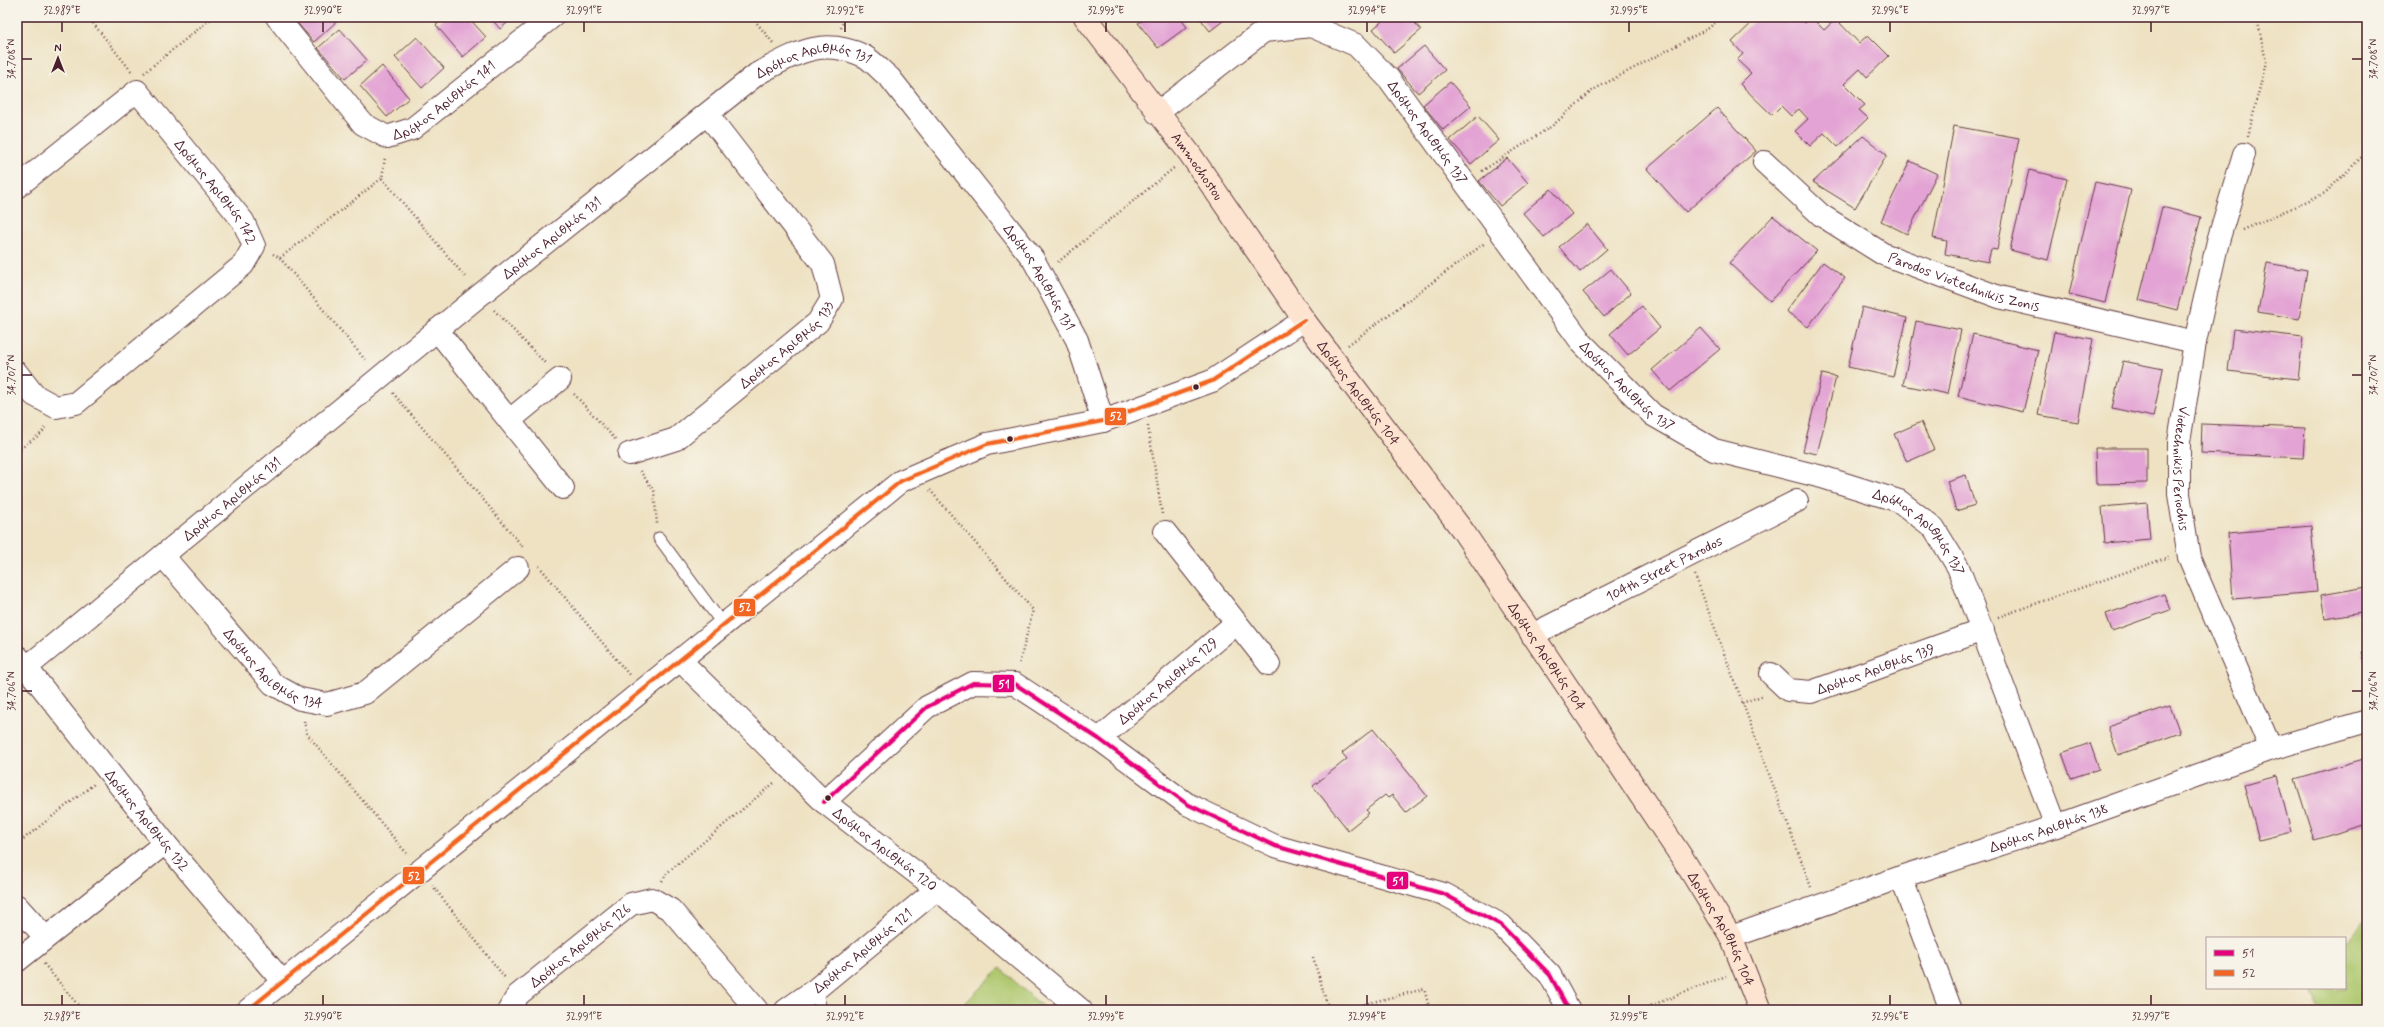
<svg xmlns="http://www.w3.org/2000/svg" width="2384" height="1027" font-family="Mynerve,sans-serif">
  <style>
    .green { fill: #aec86d; stroke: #7c744c }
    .building { fill: #e3a3d4 }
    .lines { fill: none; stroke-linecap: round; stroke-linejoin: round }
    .lane-casing { stroke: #633c42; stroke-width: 13 }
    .street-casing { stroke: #633c42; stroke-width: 24 }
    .secondary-casing { stroke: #633c42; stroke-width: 24 }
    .path { stroke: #633c42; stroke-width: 2.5; stroke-dasharray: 1 3; stroke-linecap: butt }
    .lane { stroke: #fff; stroke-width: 11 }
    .street { stroke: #fff; stroke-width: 22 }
    .secondary { stroke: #fde4d1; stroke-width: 22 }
    .bus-1-casing { stroke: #f7f3e8; stroke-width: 7 }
    .bus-2-casing { stroke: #f7f3e8; stroke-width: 7 }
    .bus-1 { stroke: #e5007d; stroke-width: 4 }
    .bus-2 { stroke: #f26522; stroke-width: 4 }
    .ticks { fill: none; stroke: #4a1f2b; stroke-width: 1.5 }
    .bus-dot { fill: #4a1f2b; stroke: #f7f3e8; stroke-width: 1.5 }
    .labels { text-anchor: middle; stroke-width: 3; stroke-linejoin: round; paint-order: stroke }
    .street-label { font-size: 14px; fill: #4a1f2b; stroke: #f7f3e8 }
    .line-badge { stroke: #f7f3e8; stroke-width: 1.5 }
    .badge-label { font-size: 11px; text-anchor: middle; font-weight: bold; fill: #fff }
    .neatline { fill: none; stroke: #4a1f2b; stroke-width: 1.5 }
    .ticks-label { font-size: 10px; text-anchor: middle; fill: #4a1f2b }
  </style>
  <rect width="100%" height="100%" fill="#f7f3e8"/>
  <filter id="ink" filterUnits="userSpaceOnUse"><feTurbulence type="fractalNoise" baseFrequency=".025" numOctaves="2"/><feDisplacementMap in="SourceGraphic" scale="8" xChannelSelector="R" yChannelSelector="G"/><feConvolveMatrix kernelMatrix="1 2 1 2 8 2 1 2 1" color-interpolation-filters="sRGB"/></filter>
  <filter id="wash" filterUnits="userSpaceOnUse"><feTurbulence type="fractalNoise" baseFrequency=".012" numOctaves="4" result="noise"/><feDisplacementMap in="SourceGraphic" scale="16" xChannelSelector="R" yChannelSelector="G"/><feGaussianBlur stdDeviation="0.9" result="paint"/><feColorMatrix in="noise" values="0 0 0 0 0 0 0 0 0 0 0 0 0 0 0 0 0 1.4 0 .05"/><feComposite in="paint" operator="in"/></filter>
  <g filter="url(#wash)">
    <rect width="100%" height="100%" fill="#eee2c3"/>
    <path class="green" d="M2367 916V1010H2320L2310 989 2345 988V944Z
      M1000 968 1046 1010H958Z"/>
    <g id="blocks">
      <path class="building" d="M292 17H332L336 22 314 42Z
        M446 17H468L486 37 463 57 436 25Z
        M490 17H514L500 29Z
        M1147 17H1179L1187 27 1158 48 1138 23Z
        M1199 17H1228L1210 31Z
        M1387 17H1410L1421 30 1394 53 1373 29Z
        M1758 17H1799L1805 23 1811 17 1824 30 1836 19 1859 43 1868 35 1889 56 1867 77 1860 69 1844 84 1865 105 1859 110 1868 118 1838 147 1824 133 1810 146 1795 131 1808 119 1799 109 1791 116 1781 106 1772 115 1740 84 1751 73 1737 60 1743 54 1732 42Z
        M340 29 367 60 345 79 318 48Z
        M417 37 444 68 422 88 395 57Z
        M1424 46 1445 70 1418 93 1397 69Z
        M382 66 409 98 387 117 360 86Z
        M1450 82 1471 106 1443 130 1423 105Z
        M1717 108 1756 151 1686 212 1647 169Z
        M1478 116 1499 140 1471 164 1450 140Z
        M1954 126 2019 138 1997 250 1991 249 1988 262 1945 254 1947 241 1933 238Z
        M1863 136 1887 155 1855 208 1813 182Z
        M1507 158 1528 183 1500 206 1479 181Z
        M1910 161 1937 174 1907 234 1881 221Z
        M2029 170 2067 179 2048 260 2010 250Z
        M2095 182 2131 190 2105 303 2069 294Z
        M1551 189 1572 214 1544 237 1523 213Z
        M2162 207 2201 217 2177 310 2139 300Z
        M1773 216 1817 251 1770 301 1729 263Z
        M1587 224 1607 249 1580 272 1559 247Z
        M1823 262 1845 278 1808 327 1786 311Z
        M2267 263 2307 270 2299 319 2258 312Z
        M1611 269 1631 293 1604 317 1583 292Z
        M1642 306 1660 328 1628 355 1610 334Z
        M1862 307 1907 318 1893 377 1848 367Z
        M1916 321 1961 330 1948 394 1903 385Z
        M1701 328 1720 349 1670 391 1652 370Z
        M2233 329 2303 337 2298 379 2228 371Z
        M2054 332 2093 339 2078 422 2038 415Z
        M1973 334 2038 350 2023 412 1958 396Z
        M2123 361 2163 369 2153 417 2112 408Z
        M1822 374 1836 377 1817 454 1803 451Z
        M1921 422 1934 450 1907 462 1894 434Z
        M2202 424 2305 428 2303 458 2201 453Z
        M2095 448H2147V483L2096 484Z
        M1966 475 1975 505 1956 511 1947 481Z
        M2147 503 2150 539 2105 543 2102 507Z
        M2311 526 2317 592 2233 599 2228 533Z
        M2367 587V612L2325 619 2321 595Z
        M2164 594 2170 610 2112 631 2106 614Z
        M2367 651V668L2362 652Z
        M2170 706 2180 733 2118 755 2108 727Z
        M1373 729 1427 796 1406 812 1392 795 1388 798 1385 795 1366 810 1369 813 1348 830 1313 786 1347 759 1342 753Z
        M2090 743 2099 769 2071 778 2062 753Z
        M2367 758V824L2314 840 2295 779Z
        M2277 776 2291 832 2259 840 2244 785Z"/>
    </g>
  </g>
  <g filter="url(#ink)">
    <use href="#blocks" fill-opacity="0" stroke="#633c42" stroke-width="1"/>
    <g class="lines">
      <g class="lane-casing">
        <path id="lane" d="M659 538 724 626
          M816 989 821 1010"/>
      </g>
      <g class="street-casing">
        <g id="street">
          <path id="s1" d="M277 17 363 124 387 137 412 129 552 17"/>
          <path id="s2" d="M1157 113 1264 31 1311 26 1356 45 1389 79 1582 343 1653 415 1714 450 1822 477 1899 501 1934 528 1958 567 2056 826"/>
          <path id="s3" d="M2244 154 2218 241 2195 342 2179 442V494L2189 557 2271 749"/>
          <path id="s4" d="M1764 162 1821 215 1883 254 1999 297 2195 342"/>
          <path id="s5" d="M17 187 137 91 243 221 254 246 243 265 76 403 56 407 34 395 17 373"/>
          <path d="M437 330 563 488"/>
          <path d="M510 420 560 379"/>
          <path id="s6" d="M629 454 676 439 818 322 832 299 823 264 708 115"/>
          <path d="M1165 532 1269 664"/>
          <path id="s7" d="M163 556 273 684 300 699 327 704 365 693 518 568"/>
          <path id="s8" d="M1532 635 1797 501"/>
          <path id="s9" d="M18 657 165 843 282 981"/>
          <path id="s10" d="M681 661 824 802 937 889 1081 1010"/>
          <path id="s11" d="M27 667 480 295 757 74C795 54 821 36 864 56 873 61 882 72 890 78L1033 259 1077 340 1103 421"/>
          <path id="s12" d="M1771 674 1788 690 1811 692 1983 630"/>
          <path id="s13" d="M1099 739 1236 623"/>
          <path d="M824 802 927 707 973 683 1015 684 1099 739 1187 804 1275 846 1444 894 1501 925 1550 975 1569 1010"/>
          <path d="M1901 877 1951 1010"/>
          <path d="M17 906 45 937"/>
          <path id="s14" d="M1731 937 1901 877 2056 826 2271 749 2367 721"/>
          <path d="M17 961 165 843"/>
          <path d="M248 1010 901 481 987 444 1103 421 1212 381 1304 320"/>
          <path id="s15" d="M509 1010 518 995 631 904 652 899 671 910 757 1010"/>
          <path id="s16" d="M786 1010 816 989 937 889"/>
        </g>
      </g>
      <g class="secondary-casing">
        <g id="secondary">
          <path id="s17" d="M1085 17 1190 154 1304 320 1463 531 1685 862 1731 937 1760 1010"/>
        </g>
      </g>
      <path class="path" d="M88 17 132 72
        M752 17 773 43
        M841 28 845 17
        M144 73 213 17
        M2248 136 2266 62 2257 17
        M1482 171 1552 126 1593 90 1709 28 1721 17
        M382 178 467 279
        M2243 230 2325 193 2367 152
        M273 254 280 258 382 178 385 157
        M280 258 367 362
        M1058 262 1175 167
        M494 310 546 364
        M1348 345 1485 243
        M393 393 524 548
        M574 394 616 440
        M1148 426 1162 514
        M17 451 42 433 46 425
        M640 471 654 491 657 524
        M930 490 1033 610 1019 665
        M539 566 630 676
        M1695 575 1811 887
        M1998 617 2169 557
        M1742 703 1764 695
        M304 721 307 734 408 855
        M17 844 94 784
        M662 881 668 872 775 782
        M432 885 506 979
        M1313 957 1329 1010
        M44 964 82 1010
        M1341 1010 1424 989 1430 1010
        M1640 1010 1726 976"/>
      <use href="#lane" class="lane"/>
      <use href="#street" class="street"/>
      <use href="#secondary" class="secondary"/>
      <g class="bus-1-casing">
        <path id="bus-1" d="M824 802 927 707 973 683 1015 684 1099 739 1187 804 1275 846 1444 894 1501 925 1550 975 1569 1010"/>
      </g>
      <g class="bus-2-casing">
        <path id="bus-2" d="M248 1010 901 481 987 444 1103 421 1212 381 1304 320"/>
      </g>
      <use href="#bus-1" class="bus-1"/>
      <use href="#bus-2" class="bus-2"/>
    </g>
  </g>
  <path class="ticks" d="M62 22V32M323 22V32M584 22V32M845 22V32M1106 22V32M1367 22V32M1629 22V32M1890 22V32M2151 22V32M22 59H32M2352 59H2362M22 375H32M2352 375H2362M22 691H32M2352 691H2362M62 995V1005M323 995V1005M584 995V1005M845 995V1005M1106 995V1005M1367 995V1005M1629 995V1005M1890 995V1005M2151 995V1005"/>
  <g class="bus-dot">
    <circle cx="1196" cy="387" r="3.5"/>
    <circle cx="1010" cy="439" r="3.5"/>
    <circle cx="828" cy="798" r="3.5"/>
  </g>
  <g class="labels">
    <g class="street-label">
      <text dy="5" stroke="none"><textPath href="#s11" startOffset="1001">Δρόμος Αριθμός 131</textPath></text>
      <text dy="5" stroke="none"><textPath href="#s1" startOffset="233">Δρόμος Αριθμός 141</textPath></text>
      <text dy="5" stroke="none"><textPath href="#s2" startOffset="344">Δρόμος Αριθμός 137</textPath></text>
      <text dy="5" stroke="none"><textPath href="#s17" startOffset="187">Ammochostou</textPath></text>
      <text dy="5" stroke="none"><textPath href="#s5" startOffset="282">Δρόμος Αριθμός 142</textPath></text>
      <text dy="5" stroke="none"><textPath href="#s11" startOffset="678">Δρόμος Αριθμός 131</textPath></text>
      <text dy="5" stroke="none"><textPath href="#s11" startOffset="1338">Δρόμος Αριθμός 131</textPath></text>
      <text dy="5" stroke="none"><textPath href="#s4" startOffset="237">Parodos Viotechnikis Zonis</textPath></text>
      <text dy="5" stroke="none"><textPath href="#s6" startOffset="195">Δρόμος Αριθμός 133</textPath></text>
      <text dy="5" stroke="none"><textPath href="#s2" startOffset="668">Δρόμος Αριθμός 137</textPath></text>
      <text dy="5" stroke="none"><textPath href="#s17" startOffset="465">Δρόμος Αριθμός 104</textPath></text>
      <text dy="5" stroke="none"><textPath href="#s3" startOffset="322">Viotechnikis Periochis</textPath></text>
      <text dy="5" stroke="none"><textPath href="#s11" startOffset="265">Δρόμος Αριθμός 131</textPath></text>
      <text dy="5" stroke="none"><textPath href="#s2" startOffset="1004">Δρόμος Αριθμός 137</textPath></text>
      <text dy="5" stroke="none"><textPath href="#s8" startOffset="148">104th Street Parodos</textPath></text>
      <text dy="5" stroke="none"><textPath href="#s17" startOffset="789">Δρόμος Αριθμός 104</textPath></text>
      <text dy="5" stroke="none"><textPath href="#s7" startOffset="160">Δρόμος Αριθμός 134</textPath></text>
      <text dy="5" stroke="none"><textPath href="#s12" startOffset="115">Δρόμος Αριθμός 139</textPath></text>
      <text dy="5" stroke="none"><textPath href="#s13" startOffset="90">Δρόμος Αριθμός 129</textPath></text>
      <text dy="5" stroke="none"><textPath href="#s9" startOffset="208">Δρόμος Αριθμός 132</textPath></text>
      <text dy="5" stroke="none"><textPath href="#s14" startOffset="336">Δρόμος Αριθμός 138</textPath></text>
      <text dy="5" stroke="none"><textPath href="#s10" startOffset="278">Δρόμος Αριθμός 120</textPath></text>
      <text dy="5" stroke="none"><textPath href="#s17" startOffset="1113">Δρόμος Αριθμός 104</textPath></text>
      <text dy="5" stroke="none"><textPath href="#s15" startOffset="97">Δρόμος Αριθμός 126</textPath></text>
      <text dy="5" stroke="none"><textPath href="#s16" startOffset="97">Δρόμος Αριθμός 121</textPath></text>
    </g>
  </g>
  <g class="line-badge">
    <rect x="1104" y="407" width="23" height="19" rx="4" fill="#f26522"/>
    <rect x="733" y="598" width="23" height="19" rx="4" fill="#f26522"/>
    <rect x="992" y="674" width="23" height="19" rx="4" fill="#e5007d"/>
    <rect x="402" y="866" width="23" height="19" rx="4" fill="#f26522"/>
    <rect x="1386" y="871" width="23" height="19" rx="4" fill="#e5007d"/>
  </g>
  <g class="badge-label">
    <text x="1116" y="420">52</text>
    <text x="745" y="611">52</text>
    <text x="1004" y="688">51</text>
    <text x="414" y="880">52</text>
    <text x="1398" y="885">51</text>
  </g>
  <rect width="2384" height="1027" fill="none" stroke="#f7f3e8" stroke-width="44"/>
  <rect x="2206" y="937" width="140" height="52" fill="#f7f3e8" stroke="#b29e9c"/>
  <rect x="2214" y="950" width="20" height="6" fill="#e5007d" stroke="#b29e9c"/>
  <text x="2242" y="957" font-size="12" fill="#4a1f2b">51</text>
  <rect x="2214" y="970" width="20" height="6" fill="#f26522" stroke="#b29e9c"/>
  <text x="2242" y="977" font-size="12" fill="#4a1f2b">52</text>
  <g transform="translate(58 58)" stroke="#f7f3e8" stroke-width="3" paint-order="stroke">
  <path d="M0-3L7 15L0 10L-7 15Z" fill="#4a1f2b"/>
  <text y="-6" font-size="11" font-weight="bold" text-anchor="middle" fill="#4a1f2b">N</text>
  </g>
  <rect x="22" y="22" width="2340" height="983" class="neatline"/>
  <g class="ticks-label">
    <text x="62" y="14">32.989°E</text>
    <text x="323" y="14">32.990°E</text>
    <text x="584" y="14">32.991°E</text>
    <text x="845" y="14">32.992°E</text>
    <text x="1106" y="14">32.993°E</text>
    <text x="1367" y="14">32.994°E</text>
    <text x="1629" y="14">32.995°E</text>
    <text x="1890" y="14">32.996°E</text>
    <text x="2151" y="14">32.997°E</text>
    <text transform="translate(11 59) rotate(-90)" y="4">34.708°N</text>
    <text transform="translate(2373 59) rotate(-90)" y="4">34.708°N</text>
    <text transform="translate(11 375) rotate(-90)" y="4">34.707°N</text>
    <text transform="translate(2373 375) rotate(-90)" y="4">34.707°N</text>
    <text transform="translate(11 691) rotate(-90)" y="4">34.706°N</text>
    <text transform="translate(2373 691) rotate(-90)" y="4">34.706°N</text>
    <text x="62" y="1020">32.989°E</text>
    <text x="323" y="1020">32.990°E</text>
    <text x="584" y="1020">32.991°E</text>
    <text x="845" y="1020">32.992°E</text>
    <text x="1106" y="1020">32.993°E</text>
    <text x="1367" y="1020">32.994°E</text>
    <text x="1629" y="1020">32.995°E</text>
    <text x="1890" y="1020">32.996°E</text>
    <text x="2151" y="1020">32.997°E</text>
  </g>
</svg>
